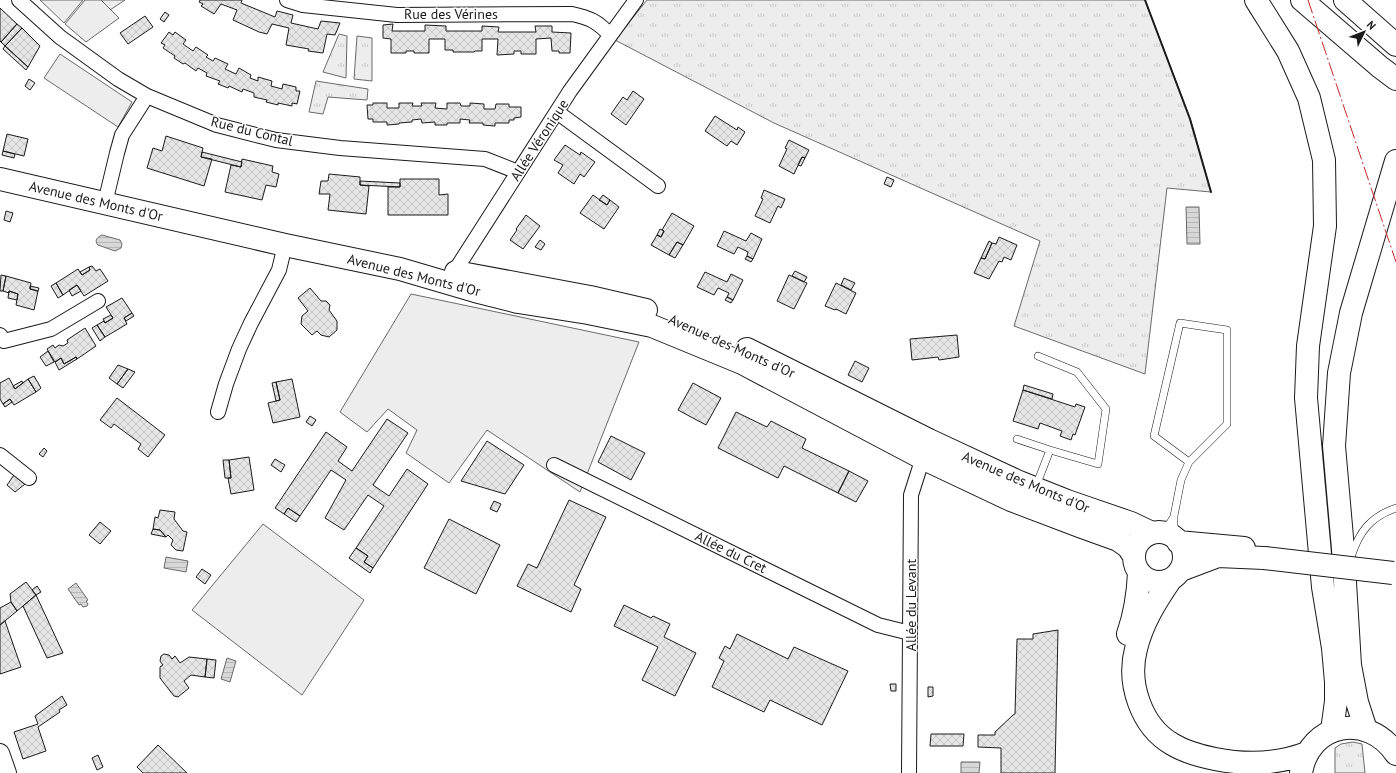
<svg xmlns="http://www.w3.org/2000/svg" width="1396" height="773" font-family="'PT Sans',sans-serif">
  <style>
    .grass { fill: url(#grass-tufts); stroke: #6a6a6a }
    .built { fill: #ededed; stroke: #6a6a6a }
    .water { fill: url(#water-rules); stroke: #6a6a6a }
    .building { fill: url(#building-cross-hatch); stroke: #1a1a1a }
    .lines { fill: none; stroke-linecap: round; stroke-linejoin: round }
    .service-casing { stroke: #1a1a1a; stroke-width: 8 }
    .minor-casing { stroke: #1a1a1a; stroke-width: 16 }
    .tertiary-casing { stroke: #1a1a1a; stroke-width: 20 }
    .primary-casing { stroke: #1a1a1a; stroke-width: 24 }
    .motorway-casing { stroke: #1a1a1a; stroke-width: 24 }
    .service { stroke: #fff; stroke-width: 7 }
    .minor { stroke: #fff; stroke-width: 14 }
    .tertiary { stroke: #fff; stroke-width: 18 }
    .primary { stroke: #fff; stroke-width: 22 }
    .motorway { stroke: #fff; stroke-width: 22 }
    .motorway-bridge-casing { stroke: #1a1a1a; stroke-width: 24; stroke-linecap: butt }
    .motorway-bridge { stroke: #fff; stroke-width: 22 }
    .wall { stroke: #1a1a1a; stroke-width: 2 }
    .power { stroke: #c62828; stroke-width: 1; stroke-dasharray: 14 3 2 3; stroke-linecap: butt }
    .labels { text-anchor: middle; stroke-width: 3; stroke-linejoin: round; paint-order: stroke }
    .street-label { font-size: 14px; fill: #1a1a1a; stroke: #fff }
  </style>
  <defs>
    <pattern id="grass-tufts" width="24" height="20" patternUnits="userSpaceOnUse"><rect width="24" height="20" fill="#ededed"/><path d="M3 7l-1-3M5 7V3M7 7l1-3M15 17l-1-3M17 17v-4M19 17l1-3" fill="none" stroke="#cbcbcb"/></pattern>
    <pattern id="water-rules" width="6" height="5" patternUnits="userSpaceOnUse"><rect width="6" height="5" fill="#d7d7d7"/><path d="M0 2.5h6" fill="none" stroke="#b8b8b8"/></pattern>
    <pattern id="building-cross-hatch" width="8" height="8" patternUnits="userSpaceOnUse"><rect width="8" height="8" fill="#e6e6e6"/><path d="M0 0l8 8M0 8l8-8" fill="none" stroke="#c5c5c5"/></pattern>
  </defs>
  <rect width="100%" height="100%" fill="#fff"/>
  <path class="grass" d="M101 0H125L110 10Z
    M647 0H1145L1190 118 1211 192 1167 188 1145 374 1014 326 1040 241 774 123 615 40Z
    M339 34 347 36 346 78 323 72Z
    M357 36 372 38V81L354 79Z
    M316 81 368 89 367 100 328 97 323 114 309 112Z
    M1353 742 1362 744 1365 773H1335V748L1341 744Z"/>
  <path class="built" d="M40 0H83L64 23Z
    M85 0H101L119 18 86 42 65 24Z
    M60 54 132 102 118 127 44 78Z
    M411 294 639 342 580 492 487 430 449 483 406 453 417 430 388 409 367 432 340 412Z
    M263 524 364 600 302 695 192 610Z"/>
  <path class="water" d="M1186 207H1199L1200 244H1187Z
    M102 235 120 240 122 244 121 248 115 251 98 245C94 241 97 237 102 235Z
    M166 557 188 561 186 572 164 568Z
    M76 583 88 600 86 601 88 604 87 606 83 607 81 604 79 605 68 589Z
    M227 658 236 661 230 682 221 679Z
    M961 762H980L979 773H961Z"/>
  <path class="building" d="M200 0H242L241 3 275 17 277 11 293 15 291 23 318 29 321 21 340 23 335 35 327 34 323 53 308 51 309 49 286 45 289 28 272 24 267 34 259 32 233 20 237 10 221 4 214 14 201 6 203 4 199 2Z
    M0 8 17 24 1 42 0 41Z
    M165 12 169 15 164 22 160 19Z
    M145 16 153 27 128 44 120 33Z
    M17 24 22 28 5 46 1 42Z
    M393 24 392 31H425V25L446 26V31H482V26L499 27 498 32H536L535 26H552V32L571 33 570 53H559V51H552L551 38 536 39V54H521V51H514V54L497 55 498 39H482V51H475L474 52H453V50H445V39H429V53H414V51H406V53H391V39L383 38V25Z
    M22 28 40 46 28 67 5 46Z
    M169 32 173 35 175 32 186 40 183 44 193 51 196 47 208 55 206 57 213 61 215 58 228 64 225 69 236 74 239 68 251 75 250 78 258 81V77L272 81 271 86 282 89 283 84 296 87V91H300L297 104 292 103V106L278 103V105L266 102 267 100 254 97V93L243 89 242 92 229 86 228 88 218 84 220 81 206 76 207 73 198 68 196 71 185 63 183 64 174 58 175 56 163 48 165 45 161 43Z
    M5 46 28 67 26 70 3 49Z
    M29 79 35 83 30 90 25 86Z
    M633 91 644 99 626 125 611 114 623 97 627 100Z
    M373 103H387V108H399V103H413L412 106H422L421 103H436L435 108 447 109V103H460L461 106H470V103L484 104V109H495L496 104H509V107H521V117L514 118V120H509V123H495V126L483 125V123H469L470 120 460 119V123H447V125H435V122L422 123 421 119 412 120V122L399 123V124L387 125V122H373V119H368L367 105H373Z
    M715 116 737 130 738 127 745 132 737 145 731 141 727 146 705 131Z
    M7 134 28 139 24 156 3 151Z
    M166 136 203 148 201 157 212 159 204 186 147 168 153 148 162 151Z
    M789 140 809 150 805 158 802 157 794 174 779 166 787 149 785 148Z
    M565 145 580 155 581 152 595 162 584 177 580 174 574 184 558 173 563 165 554 160Z
    M3 151 15 154 14 158 2 155Z
    M202 152 242 162 241 167 201 157Z
    M802 157 805 158 801 166 798 165Z
    M242 159 273 166 272 172 279 174 276 187 266 185 262 200 225 192 231 165 241 167Z
    M329 174 360 177V185L369 186 366 214 328 210 330 194H319L321 181H328Z
    M887 177 894 180 891 187 884 184Z
    M400 179H439V195L448 194V215H388V187H400Z
    M360 181 400 183V187L360 185Z
    M764 190 785 199 781 208 778 206 770 223 755 216 763 199 761 198Z
    M593 195 607 205 610 200 619 207 604 229 580 213Z
    M603 195 610 200 607 205 599 200Z
    M6 211 13 213 10 222 4 220Z
    M672 213 694 226 683 245 677 242 669 255 651 245 657 235 661 237 664 231 662 230Z
    M526 215 540 226 523 249 510 240 517 230 516 229Z
    M660 229 664 231 661 237 657 235Z
    M724 231 746 241 751 233 762 239 753 259 747 256 748 252 738 247 734 254 717 246Z
    M999 237 1017 245 1011 260 1004 257 1002 262 999 261 989 279 974 273 981 258 985 259 992 243 996 244Z
    M540 240 545 244 541 250 535 247Z
    M989 241 992 243 985 259 981 258Z
    M677 242 683 245 675 258 669 255Z
    M747 256 753 259 751 262 745 259Z
    M92 266 96 271 100 269 108 281 84 296 77 285 63 295 56 283 78 269 82 275 90 270 89 267Z
    M89 267 90 270 82 275 80 272Z
    M795 271 807 277 804 282 792 276Z
    M705 272 727 282 731 274 743 280 733 300 727 297 729 293 718 288 714 295 697 287Z
    M1 275 6 276 3 291H0Z
    M789 275 807 283 794 309 777 301Z
    M6 276 31 283 30 289 38 291 34 310 16 305 18 294 9 291V293L3 291Z
    M844 278 855 283 851 290 841 285Z
    M56 283 63 295 58 298 51 286Z
    M836 283 856 293 846 314 836 309 835 310 825 306Z
    M77 285 81 291 72 296 69 290Z
    M30 286 39 288 38 291 30 289Z
    M310 288 321 301H326L330 305 329 310 337 321V330L329 337 321 335 317 331 312 335 301 324 302 316 308 311 298 298Z
    M9 291 18 294 17 300 8 298Z
    M727 297 733 300 731 303 725 300Z
    M122 298 132 313 124 318 127 324 105 337 97 325 104 321 105 323 113 318 106 307Z
    M132 313 134 316 126 321 124 318Z
    M111 315 113 318 105 323 103 319Z
    M97 325 105 337 100 341 92 328Z
    M85 328 96 346 77 359 76 357 64 364 61 358 55 362 47 349 53 345 55 348 59 345 63 346 68 343 67 340Z
    M957 335 959 357 939 360 938 357 912 360 910 339Z
    M48 351 54 362 46 366 40 357Z
    M76 357 77 359 59 370 55 362 61 358 64 364Z
    M855 361 869 368 862 382 848 375Z
    M118 365 128 369 117 384 109 378Z
    M128 369 135 372 123 388 117 384Z
    M34 376 41 388 36 392 28 379Z
    M9 378 15 389 28 379 36 392 14 405 10 399 3 404 0 399V383Z
    M292 379 300 417 273 423 268 403 280 400 276 382Z
    M22 381 23 383 15 389 13 386Z
    M276 382 280 400 276 401 272 383Z
    M693 383 721 398 706 425 678 410Z
    M1024 385 1053 394 1052 399 1023 390Z
    M1023 390 1075 407 1076 404 1085 407 1075 435 1073 434 1071 440 1060 436 1062 431 1040 423 1038 429 1013 421Z
    M117 398 165 435 148 457 138 449 141 444 114 424 111 428 100 420Z
    M10 399 12 402 5 407 3 404Z
    M736 412 767 427 771 421 806 439 802 448 849 471 838 493 784 466 778 478 718 448Z
    M310 416 316 420 312 426 306 422Z
    M387 419 408 433 373 485 389 496 407 469 428 484 373 568 364 562 368 556 356 548 384 506 368 495 344 530 325 518 346 480 331 470 300 516 288 508 284 514 275 508 326 432 347 447 338 461 352 471Z
    M611 436 645 453 631 480 598 462Z
    M487 441 524 465 505 494 461 481Z
    M44 448 47 451 43 457 39 454Z
    M249 457 254 490 231 494 228 478H231L229 460Z
    M275 459 285 465 281 472 271 465Z
    M223 460H229L231 478H225Z
    M849 471 868 481 856 502 838 493Z
    M14 475 25 484 15 492 7 485Z
    M569 500 606 517 574 585 581 589 571 612 517 586 528 564 537 568Z
    M494 501 501 504 497 512 490 509Z
    M288 508 300 516 296 522 284 514Z
    M160 510 175 512 174 519 183 531 187 532 183 551 176 550 171 545 173 540 168 535 166 537 160 530 153 529 155 517 158 518Z
    M449 519 500 545 476 594 424 568Z
    M100 522 111 531 100 544 89 535Z
    M153 529 160 530 166 537 151 534Z
    M356 548 368 556 364 562 373 568 370 573 349 558Z
    M202 569 211 575 205 584 196 577Z
    M26 582 36 595 17 611 11 602 10 594Z
    M37 586 41 592 36 595 32 590Z
    M36 595 63 653 47 658 23 606Z
    M11 602 17 611 0 625V608Z
    M624 605 651 618 653 616 670 624 664 637 696 653 675 696 642 680 658 647 614 626Z
    M5 621 21 667 0 674V625Z
    M1058 630 1055 773H1001V748L978 747V735H995V732L1013 715 1015 714 1017 639H1033V634Z
    M737 634 788 659 794 647 848 671 822 725 770 700 764 712 712 687 724 661 719 658 725 646 730 649Z
    M164 654 169 655 172 659 175 656 180 663 189 657 207 659 205 677 191 675 184 681 189 688 178 697 174 696 160 678V667L163 665 160 661 161 656Z
    M207 659 216 660 214 678 205 677Z
    M890 684H896V691H891Z
    M928 687H933V696L928 697Z
    M62 696 67 705 59 710 60 712 38 727 46 751 23 759 14 732 38 724 35 716Z
    M931 734H964L963 746H930Z
    M158 745 187 773H143L137 767Z
    M98 755 103 767 97 770 92 758Z"/>
  <g class="lines">
    <g class="service-casing">
      <path id="service" d="M1017 439 1050 450 1098 464 1106 409 1077 372 1038 356
        M1036 486 1050 450
        M1160 533 1168 526 1173 518
        M1177 540 1174 529V516L1181 480 1189 462 1227 424V330L1180 323 1154 436 1189 462
        M1351 557C1359 532 1370 517 1396 508"/>
    </g>
    <g class="minor-casing">
      <path id="minor" d="M19 0 60 37 118 79 147 96 217 125 276 140 340 148 485 159 518 172
        M287 0 303 5 397 15 572 14C590 18 597 21 610 35
        M557 112 658 186
        M105 203 117 153 122 135 147 96
        M451 277 570 91 636 0
        M0 335 4 341 51 329 98 301
        M218 412 226 384 239 349 251 323 279 270 285 245
        M0 455 29 478
        M554 465 878 625 910 633
        M909 773 911 495 925 451"/>
    </g>
    <g class="tertiary-casing">
      <path id="tertiary" d="M0 753 7 773"/>
    </g>
    <g class="primary-casing">
      <path id="primary" d="M0 179 285 245 400 269 475 291 518 302 588 313 652 326 742 363 922 458 1011 500 1082 527 1118 540 1128 547 1134 556
        M456 272 590 297 646 310
        M747 349 929 440 1019 482 1067 501 1131 523 1152 533
        M1134 557a25 25 0 1 1 50 0a25 25 0 1 1-50 0Z
        M1178 542 1244 548
        M1171 579C1156 601 1142 623 1136 649 1127 683 1141 726 1172 744 1185 752 1200 756 1215 759 1245 765 1278 764 1307 753
        M1128 634C1135 614 1138 594 1139 573
        M1301 773C1309 722 1368 712 1396 754"/>
    </g>
    <g class="motorway-casing">
      <path id="motorway" d="M1256 0 1288 51 1309 98 1324 160 1325 226 1308 346 1306 398 1323 587 1333 648 1336 682V701L1332 731
        M1302 0 1380 67 1396 79
        M1345 0 1396 45
        M1181 570 1218 556 1264 558
        M1366 730 1357 702 1350 665 1343 549 1334 446 1339 373 1351 313 1396 161"/>
    </g>
    <use href="#service" class="service"/>
    <use href="#minor" class="minor"/>
    <use href="#tertiary" class="tertiary"/>
    <use href="#primary" class="primary"/>
    <use href="#motorway" class="motorway"/>
    <g class="motorway-bridge-casing">
      <path id="motorway-bridge" d="M1264 558 1393 573"/>
    </g>
    <use href="#motorway-bridge" class="motorway-bridge"/>
    <path class="wall" d="M1145 0 1190 119 1211 192"/>
    <path class="power" d="M1308 0 1396 262"/>
  </g>
  <g class="labels">
    <g class="street-label">
      <text x="451" y="19">Rue des Vérines</text>
      <text transform="translate(252 131) rotate(14)" y="5">Rue du Contal</text>
      <text transform="translate(539 140) rotate(-57)" y="5">Allée Véronique</text>
      <text transform="translate(96 201) rotate(13)" y="5">Avenue des Monts d'Or</text>
      <text transform="translate(414 275) rotate(14)" y="5">Avenue des Monts d'Or</text>
      <text transform="translate(732 346) rotate(24)" y="5">Avenue des Monts d'Or</text>
      <text transform="translate(1026 482) rotate(23)" y="5">Avenue des Monts d'Or</text>
      <text transform="translate(731 552) rotate(26)" y="5">Allée du Cret</text>
      <text transform="translate(911 605) rotate(-90)" y="5">Allée du Levant</text>
    </g>
  </g>
  <g transform="translate(1364 32) rotate(47)" stroke="#ffffff" stroke-width="3" paint-order="stroke">
  <path d="M0-3L7 15L0 10L-7 15Z" fill="#1a1a1a"/>
  <text y="-6" font-size="11" font-weight="bold" text-anchor="middle" fill="#1a1a1a">N</text>
  </g>
</svg>
